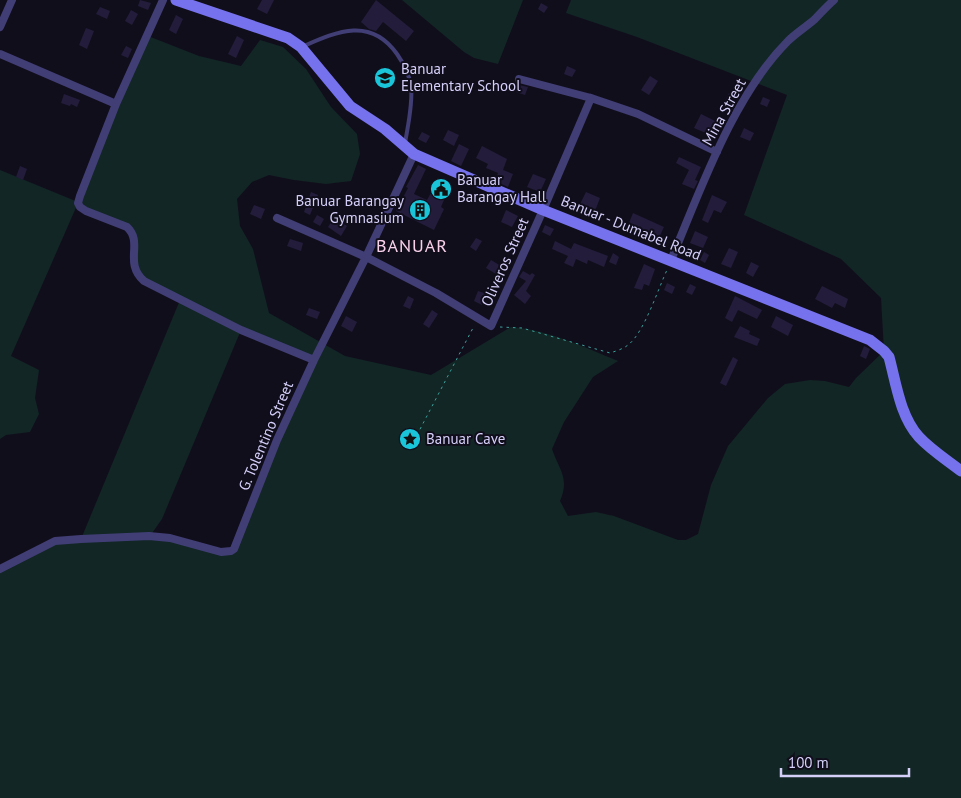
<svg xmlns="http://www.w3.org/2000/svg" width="961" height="798" font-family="'PT Sans',sans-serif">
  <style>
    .green { fill: #122625; fill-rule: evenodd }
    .building { fill: #231c3b }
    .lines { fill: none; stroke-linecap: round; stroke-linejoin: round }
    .path { stroke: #3ba19c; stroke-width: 1; stroke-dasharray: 2.5 4; stroke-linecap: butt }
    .lane { stroke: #413e76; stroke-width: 4 }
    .street { stroke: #413e76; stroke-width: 8 }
    .secondary { stroke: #7672ee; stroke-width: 11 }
    .labels { text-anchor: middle; stroke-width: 4; stroke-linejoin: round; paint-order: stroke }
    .poi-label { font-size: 15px; fill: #d4cff9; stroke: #110e1c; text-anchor: start }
    .street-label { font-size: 15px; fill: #d4cff9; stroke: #110e1c }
    .quarter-label { font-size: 18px; letter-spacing: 1px; fill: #f9d1ea; stroke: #110e1c }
  </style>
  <rect width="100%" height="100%" fill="#110e1c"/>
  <path class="green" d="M402 0H523L498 64 474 58 464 52Z
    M571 0H961V798H0V569L55 541 81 539 180 300 137 274 133 235 78 203 11 356 39 370 35 398 39 414 30 432 6 435 0 439V170L78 202 148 36 199 56 241 66 260 40 283 47 306 69 331 107 357 134 360 154 351 181 326 184 294 180 269 175 252 182 237 199 240 226 253 249 269 313 345 356 431 375 511 327C549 330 584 347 618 361L593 377 564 422 552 449C559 470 570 478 560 501L568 516 596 512 614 516 678 540H686L698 534 711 485 728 446 768 398 785 384 810 380 825 381 849 387 856 378 884 351 881 298 841 259 744 215 787 95 637 37 566 13ZM241 330 314 360 231 551 150 536 162 519Z"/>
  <path class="building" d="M140 0 151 3 148 10 138 6Z
    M262 0H274L267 14 257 9Z
    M376 0 414 31 406 41 383 22 376 31 369 29 361 22Z
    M541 3 548 7 544 13 538 9Z
    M100 7 110 11 107 19 96 14Z
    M131 10 138 14 132 25 125 21Z
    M176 15 183 19 176 34 169 30Z
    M86 28 94 31 87 49 79 45Z
    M237 36 244 40 236 58 228 54Z
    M126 46 132 49 128 58 121 55Z
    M567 66 576 70 572 77 564 74Z
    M650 76 658 81 649 95 641 90Z
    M519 85 528 87 525 95 516 92Z
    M729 93 736 96 731 106 724 103Z
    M64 94 80 100 77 107 71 104 70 106 61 103Z
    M763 97 770 100 767 107 760 104Z
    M701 114 721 124 715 137 694 128Z
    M744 128 754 133 750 141 740 137Z
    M448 130 459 135 454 146 443 140Z
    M422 132 430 136 426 143 418 139Z
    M459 144 469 149 461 166 451 161Z
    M482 146 507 159 503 170 513 174 508 187 495 181 498 173 486 168 488 164 476 158Z
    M679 157 701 167 695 180 698 181 694 189 682 184 689 170 676 163Z
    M418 165 426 169 414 194 427 200 438 180 450 186 441 207 444 209 434 230 396 211 408 188 406 187Z
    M20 166 27 169 23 180 16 177Z
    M533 174 546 179 540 192 527 187Z
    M311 192 318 195 310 215 304 212Z
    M586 192 600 198 595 211 580 204Z
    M712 195 727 202 721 213 714 210 708 223 702 220Z
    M254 205 265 209 261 219 250 214Z
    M506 210 518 216 512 227 501 222Z
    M633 213 664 227 657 242 646 236 647 234 633 228 634 225 629 223Z
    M317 215 324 219 320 226 313 222Z
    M334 218 347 226 341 236 328 227Z
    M545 225 554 229 550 236 542 232Z
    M695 231 708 237 703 248 690 243Z
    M476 238 482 241 476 251 470 247Z
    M290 239 303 243 301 251 287 246Z
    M555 241 571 249 574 243 608 256 604 267 588 260 587 264 576 259 573 267 564 263 568 256 552 249Z
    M729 248 738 252 731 268 721 264Z
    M704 252 709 255 705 263 700 260Z
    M613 253 619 257 616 265 609 262Z
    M491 260 501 266 496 274 486 268Z
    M751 262 759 266 753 277 746 273Z
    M644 264 655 269 649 286 644 284 642 290 634 288Z
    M523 271 530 275 532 273 535 275 526 291 531 296 525 304 514 295 526 281 519 277Z
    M667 283 675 287 672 294 664 290Z
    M690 284 696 287 692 295 686 292Z
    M822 286 848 299 845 308 835 303 832 308 815 299Z
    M478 291 487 294 482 305 474 301Z
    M408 296 414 299 410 309 403 306Z
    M735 296 762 310 757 319 738 310 732 322 725 318Z
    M309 308 320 312 317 319 306 315Z
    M432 310 438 314 429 328 423 324Z
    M346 316 357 322 352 332 341 326Z
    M776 316 793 325 788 336 771 327Z
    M740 326 750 331 749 334 760 339 757 346 734 337Z
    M864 346 870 349 866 359 860 356Z
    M733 357 738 360 726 386 720 383Z"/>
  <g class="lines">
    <path class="path" d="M500 327 522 328 610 353C616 351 623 349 628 345 644 333 658 289 667 270
      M417 435 474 326"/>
    <path class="lane" d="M304 46C338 31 371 17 397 54 404 64 409 74 411 86 413 104 408 125 405 143"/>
    <path class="street" d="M0 27 12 0
      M0 54 116 104 163 0
      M519 79 591 98 638 114 717 152
      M116 104 80 196 78 203 80 207 86 211 127 227C144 243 123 262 144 281L241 330 314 360
      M277 218 366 257 436 293 491 326 543 210 591 98
      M671 260C701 189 733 96 788 41 796 33 806 27 815 19 821 13 827 6 834 0
      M0 569 55 541 81 539 149 536 170 538 221 552 231 551 234 549 277 440 314 360 366 257 414 154"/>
    <path class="secondary" d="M176 0 288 38 301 47 350 106 385 129 414 154 543 210 870 340 884 351 889 357C896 383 900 416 919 437 931 450 947 460 961 471"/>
  </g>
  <defs>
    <g id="school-disc" transform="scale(1.125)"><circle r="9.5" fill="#1ac5da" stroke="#110e1c"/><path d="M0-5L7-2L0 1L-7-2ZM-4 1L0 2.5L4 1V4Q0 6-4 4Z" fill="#111"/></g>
    <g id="civic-disc" transform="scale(1.125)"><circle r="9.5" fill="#1ac5da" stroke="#110e1c"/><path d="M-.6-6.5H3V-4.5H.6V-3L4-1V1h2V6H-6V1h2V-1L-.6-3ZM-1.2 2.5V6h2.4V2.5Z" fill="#111"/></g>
    <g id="building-disc" transform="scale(1.125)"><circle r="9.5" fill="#1ac5da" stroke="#110e1c"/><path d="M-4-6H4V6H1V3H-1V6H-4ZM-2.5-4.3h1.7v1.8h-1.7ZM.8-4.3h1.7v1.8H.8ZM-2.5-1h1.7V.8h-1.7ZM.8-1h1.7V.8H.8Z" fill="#111"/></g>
    <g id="sight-disc" transform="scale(1.125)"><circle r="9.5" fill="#1ac5da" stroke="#110e1c"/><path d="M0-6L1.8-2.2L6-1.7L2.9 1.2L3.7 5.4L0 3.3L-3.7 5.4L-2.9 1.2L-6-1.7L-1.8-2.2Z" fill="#111"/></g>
  </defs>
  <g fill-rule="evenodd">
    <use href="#school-disc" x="385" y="78"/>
    <use href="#civic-disc" x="441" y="189"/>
    <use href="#building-disc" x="420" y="210"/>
    <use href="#sight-disc" x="410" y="439"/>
  </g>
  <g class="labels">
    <g class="poi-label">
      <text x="401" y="74">Banuar<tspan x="401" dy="17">Elementary School</tspan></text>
      <text x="457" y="185">Banuar<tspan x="457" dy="17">Barangay Hall</tspan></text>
      <text x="404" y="206" text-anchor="end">Banuar Barangay<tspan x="404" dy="17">Gymnasium</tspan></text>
      <text x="426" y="444">Banuar Cave</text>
    </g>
    <g class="street-label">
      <text transform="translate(724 112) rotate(-61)" y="5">Mina Street</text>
      <text transform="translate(631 228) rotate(22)" y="5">Banuar - Dumabel Road</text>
      <text transform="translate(505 262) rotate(-66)" y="5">Oliveros Street</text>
      <text transform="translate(266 436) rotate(-67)" y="5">G. Tolentino Street</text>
    </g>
    <g class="quarter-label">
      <text x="412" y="252">BANUAR</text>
    </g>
  </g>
  <path d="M781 768v8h128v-8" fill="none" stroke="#d4cff9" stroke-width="2.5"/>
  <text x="788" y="768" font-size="15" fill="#d4cff9" stroke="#110e1c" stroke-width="4" paint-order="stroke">100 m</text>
</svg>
